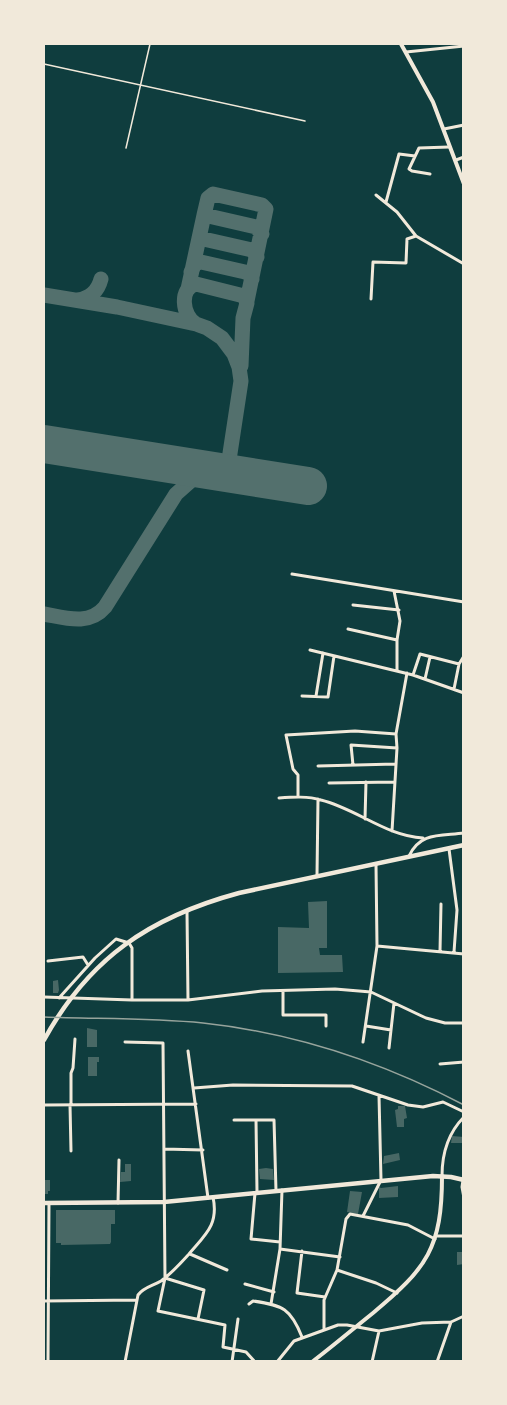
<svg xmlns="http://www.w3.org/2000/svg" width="507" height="1405" font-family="Roboto,sans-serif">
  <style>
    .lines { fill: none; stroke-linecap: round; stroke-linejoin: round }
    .taxiway { stroke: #53706d; stroke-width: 15 }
    .runway { stroke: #53706d; stroke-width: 38 }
    .building { fill: #486865 }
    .service { stroke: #f1e9da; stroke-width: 1.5 }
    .minor { stroke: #f1e9da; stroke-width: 3 }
    .tertiary { stroke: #f1e9da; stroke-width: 4 }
    .secondary { stroke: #f1e9da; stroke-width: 4.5 }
    .primary { stroke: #f1e9da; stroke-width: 4.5 }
    .rail { stroke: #97a49c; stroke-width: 1.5 }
  </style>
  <rect width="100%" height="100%" fill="#0f3d3e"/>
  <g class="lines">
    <path class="taxiway" d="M204 215 208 198 213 194 262 205 266 209 247 301
      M199 238 252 250 257 257
      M191 272 195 264 201 262 245 272 250 274 252 279
      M188 289 204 215 256 227 262 234
      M44 295 117 307 196 324 207 328 222 338 234 354 239 367 241 381 227 473
      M78 300C90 298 98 291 101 279
      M196 324C182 316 179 288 196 284L244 296 247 303 243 318 241 366
      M44 614C66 618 89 626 105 607L176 494 194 478 210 470"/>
    <path class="runway" d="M44 444 308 486"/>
  </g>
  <path class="building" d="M327 901V948H319L320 955H342L343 972 278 973V927L309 928 308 902Z
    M58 980 59 990 58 993H53V981Z
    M87 1028 97 1030V1047H87Z
    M88 1057H99V1062H97V1076H88Z
    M398 1106H405L407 1118 404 1119V1127H397L395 1110 398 1109Z
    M452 1136 464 1137V1143H451Z
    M399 1153 400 1160 383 1164 384 1156Z
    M125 1164H131V1181L120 1182 121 1172H125Z
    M266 1168 273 1169 274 1180 260 1179 259 1169Z
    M44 1180H50V1191H48V1194H44Z
    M398 1186V1197L379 1198V1187L381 1188Z
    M350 1191 362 1192 358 1214 347 1212Z
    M56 1210H115V1224H111V1242L110 1244 61 1245V1243H56Z
    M457 1252H464V1264L457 1265Z"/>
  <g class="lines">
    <path class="service" d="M44 64 305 121
      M126 148 150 44"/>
    <path class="minor" d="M406 52 464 46
      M444 129 464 125
      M456 160 464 157
      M430 174 412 171 409 169 419 148 449 147
      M376 195 397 212 416 236 464 264
      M386 202 399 154 415 156
      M371 299 373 262 406 263 407 239 416 236
      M292 574 464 602
      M394 591 400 621 397 640V671
      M353 605 399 610
      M348 629 397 640
      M310 650 413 675 464 693
      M413 675 420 654 459 664
      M425 679 430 657
      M454 689 459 664 464 656
      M302 696 328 697 334 656
      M316 696 323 653
      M353 765 351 745 397 748
      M318 766 395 764
      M329 783 394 782
      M298 797V775L293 769 286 735 355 731 396 734
      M279 798C293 797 308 796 321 800 357 809 386 836 423 838
      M365 819 366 782
      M392 831 397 748 396 734 407 673
      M449 849 457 910 454 952
      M409 856C420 832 440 836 464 833
      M317 875 318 799
      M187 912 188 1000
      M377 946 464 954
      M440 951 441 904
      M48 961 83 957 88 965
      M283 991V1015H326V1026
      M44 997 132 1000H188L262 991 335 989 371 992 426 1018 445 1023H464
      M59 998 95 958 116 939 129 943 132 948V1000
      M366 1026 391 1030
      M125 1042 163 1043 165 1278 158 1311 225 1325 223 1347 246 1352 255 1362
      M363 1042 377 946 376 865
      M389 1048 394 1003
      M188 1051 208 1198
      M440 1064 464 1062
      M194 1088 233 1085 352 1086 408 1105 423 1107 443 1102 464 1112
      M44 1105 196 1104
      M70 1105 71 1151
      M71 1105V1073L73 1068 75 1039
      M234 1120H274L276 1191
      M256 1120 257 1192
      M164 1149 203 1150
      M464 1173 462 1187 464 1198
      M442 1176C442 1153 448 1133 464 1117
      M255 1193 251 1239 280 1242
      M118 1203 119 1160
      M363 1216 381 1180 379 1096
      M436 1236H464
      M280 1249 340 1257
      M302 1251 297 1293 325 1297
      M190 1254 227 1270
      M337 1270 376 1283 397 1293
      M165 1278 204 1290 198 1319
      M245 1284 274 1292
      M44 1301 137 1300
      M249 1304 253 1301C283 1305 291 1309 302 1337
      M271 1304 280 1249 282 1190
      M324 1330V1300L337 1270 346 1219 350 1214 408 1225 435 1239
      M48 1362 49 1203
      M125 1362 138 1295C144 1287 153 1286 161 1281 172 1273 180 1264 189 1254 205 1235 219 1225 213 1197
      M232 1362 238 1319
      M277 1362 294 1341 338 1325H347L379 1331 422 1323 451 1322 464 1316
      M372 1362 379 1331
      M437 1362 451 1322"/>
    <path class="tertiary" d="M401 44 433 102 464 184
      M312 1362C333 1346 353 1329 373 1313 427 1268 442 1248 442 1176"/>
    <path class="secondary" d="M44 1203 164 1202 433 1176 451 1177 464 1180"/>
    <path class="primary" d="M44 1040C89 958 150 917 239 893L464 845"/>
    <path class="rail" d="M44 1017C97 1019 151 1018 203 1023 296 1033 382 1062 464 1105"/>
  </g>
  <rect width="507" height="1405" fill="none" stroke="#f1e9da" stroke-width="90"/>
</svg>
